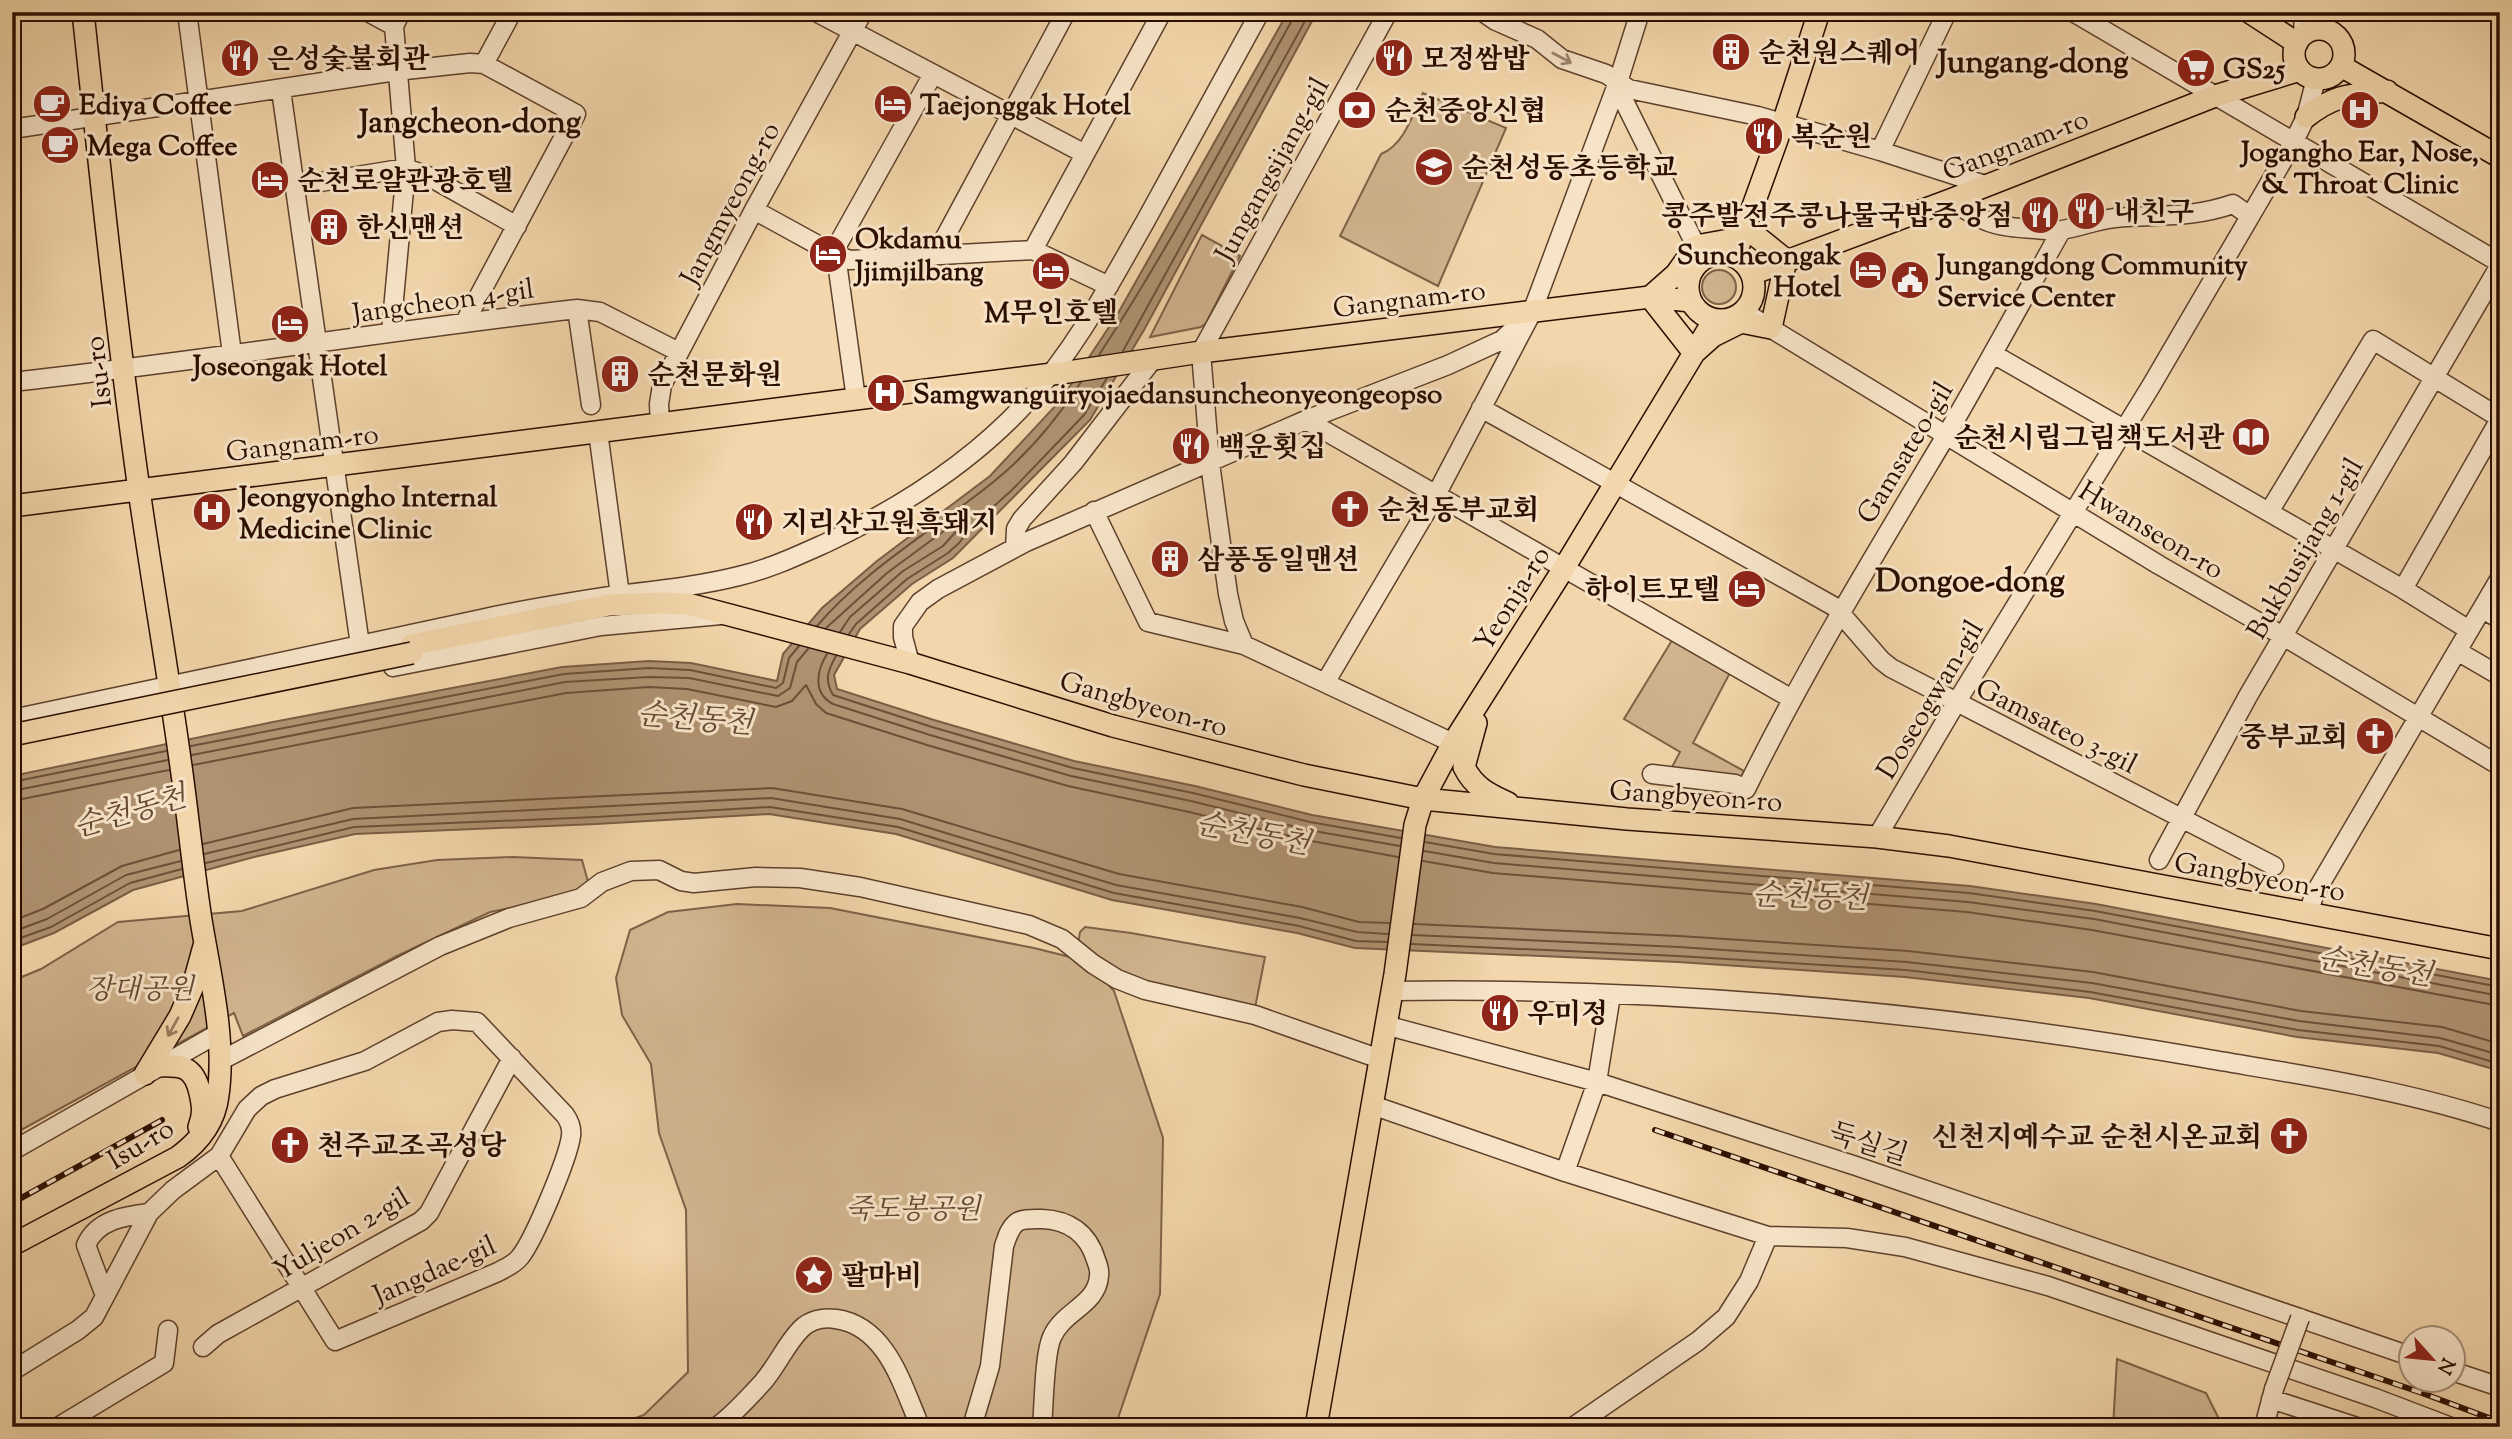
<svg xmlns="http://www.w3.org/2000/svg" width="2512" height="1439" font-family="'Sorts Mill Goudy','Noto Serif KR',serif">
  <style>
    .green { fill: #d1b48e; stroke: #7e6147; stroke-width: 2 }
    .water { fill: #af9271; stroke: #7a5d44; stroke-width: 2 }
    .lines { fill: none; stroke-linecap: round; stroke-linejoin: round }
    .shore { stroke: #6d5038; stroke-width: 2 }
    .minor-casing { stroke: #5d402b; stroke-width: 21 }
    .major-casing { stroke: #2b0e00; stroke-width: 24 }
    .minor { stroke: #f7e4c8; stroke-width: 18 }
    .major { stroke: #f3d6ab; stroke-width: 21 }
    .rail-casing { stroke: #2b0e00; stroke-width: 6 }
    .rail { stroke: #f7e4c8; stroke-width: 3.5; stroke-dasharray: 10; stroke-linecap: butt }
    .minor-bridge-casing { stroke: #5d402b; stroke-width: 21; stroke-linecap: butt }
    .major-bridge-casing { stroke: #2b0e00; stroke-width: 24; stroke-linecap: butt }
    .minor-bridge { stroke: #f7e4c8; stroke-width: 18 }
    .major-bridge { stroke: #f3d6ab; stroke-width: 21 }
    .oneway { stroke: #9b846e }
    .oneway2 { stroke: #997c5e }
    .labels { text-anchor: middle; stroke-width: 6; stroke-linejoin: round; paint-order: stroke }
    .poi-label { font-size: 28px; font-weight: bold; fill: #2b0e00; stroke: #f7e4c8; text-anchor: start }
    .street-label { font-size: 28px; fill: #2b0e00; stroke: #f7e4c8 }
    .park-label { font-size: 28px; font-style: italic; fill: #654832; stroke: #f7e4c8 }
    .water-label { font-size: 30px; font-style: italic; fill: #664933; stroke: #f7e4c8 }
    .quarter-label { font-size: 32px; font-weight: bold; fill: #2b0e00; stroke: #f7e4c8 }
  </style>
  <rect width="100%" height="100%" fill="#f3d6ab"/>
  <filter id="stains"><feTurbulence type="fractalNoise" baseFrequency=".00286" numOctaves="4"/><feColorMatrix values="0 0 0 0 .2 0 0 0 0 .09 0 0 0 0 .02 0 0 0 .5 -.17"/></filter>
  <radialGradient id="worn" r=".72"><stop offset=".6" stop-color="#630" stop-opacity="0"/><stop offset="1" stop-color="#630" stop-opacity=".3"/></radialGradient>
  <path class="green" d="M1423 93 1506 128 1438 286 1340 236 1381 154C1404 145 1413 114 1423 93Z
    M1202 235 1240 256 1206 323 1201 327 1150 337Z
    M1702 287a17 17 0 1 1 34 0a17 17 0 1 1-34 0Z
    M1674 637 1732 669 1693 743 1744 771 1741 778 1670 771 1680 752 1624 719Z
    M513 857 582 860 590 889 551 900 490 912 397 956 243 1036 234 1013 12 1135V981L41 969 118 922 242 911 374 870 437 860Z
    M737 904 830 908 1034 948 1074 958 1095 970 1114 991 1163 1138 1160 1294 1115 1427H610L644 1415 688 1372 686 1210 659 1133 651 1064 622 1015 616 978 630 930 668 912Z
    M1085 927 1131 933 1265 957 1255 1008 1127 980 1078 944 1080 932Z
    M2117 1359 2206 1393 2223 1427H2113Z"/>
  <path class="water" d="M1288 12H1317L1144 330 1090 420 953 558 912 584 860 629 834 675 837 689 934 720 1074 761 1195 786 1312 815 1495 847 1970 886 2096 904 2500 981V1071L2438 1053 2297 1037 2089 998 1905 977 1678 962 1355 948 1297 933 1112 900 896 834 769 814 596 824 355 834 254 857 133 890 54 933 12 949V776L273 722 562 667 649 661 691 663 777 681 783 654 822 608 877 561 990 476 1060 401 1117 315Z"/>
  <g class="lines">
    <path class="shore" d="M1123 351 1310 12
      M1099 355C1169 248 1229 134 1291 22L1294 12
      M817 626C865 569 934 530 992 483 1026 456 1057 419 1081 382
      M826 628 887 573 956 522H961V526L943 546 903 571 850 617 840 632
      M849 634 856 624 907 579 948 553 959 543 973 525 1012 490 1084 415 1107 378
      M827 654C817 670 812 693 833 704L930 735 1071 776 1191 801 1308 830 1400 846
      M836 656C828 670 824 680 833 695L932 727 1073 768 1193 793 1310 822 1401 838
      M191 746 564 674 649 668 690 670 776 688 783 683 789 658 799 646
      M192 755 565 682 649 677 689 678 778 696 790 688 797 662 808 649
      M193 765 566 693 649 687 687 689 776 707 792 701 806 685 816 704 826 713 927 745 1068 786 1189 812 1306 840 1398 857
      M12 782 166 751
      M12 791 168 760
      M12 801 169 770
      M1425 842 1494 854 1969 893 2095 911 2500 987
      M203 844 353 808 772 788 902 809 1119 874 1302 907 1359 922 1389 923
      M1424 851 1494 863 1968 902 2094 919 2500 996
      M204 854 353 819 771 798 900 819 1116 885 1300 918 1357 932 1388 934
      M1423 861 1493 873 1967 912 2092 930 2500 1006
      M206 863 354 827 596 817 770 807 898 827 1114 893 1299 926 1356 941 1387 942
      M12 921 43 909 122 866 179 850
      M1414 924 1679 936 1908 951 2093 972 2301 1011 2442 1027 2500 1044
      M12 932 47 919 126 875 181 861
      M1413 935 1679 947 1907 962 2092 983 2299 1021 2440 1038 2500 1055
      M12 941 51 927 130 883 182 869
      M1411 944 1678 956 1906 970 2090 992 2298 1030 2439 1046 2500 1064"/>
    <g class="minor-casing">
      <path id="minor" d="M187 12 232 354
        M368 12 394 26
        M816 12 1085 154
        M1388 12 1201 352 1210 463 1218 522 1228 594 1234 621 1244 645 1453 743
        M1483 12 1496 21 1537 39 1562 59 1606 74 1629 89 1758 116 1880 151 1985 185
        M2073 12 2500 263
        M2321 30 2330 12
        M2303 35 2304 12
        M484 64 512 12
        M1618 82 1623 99 1696 246 1700 261
        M281 90 360 645
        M12 129 396 71 470 63 484 64 576 114 465 322
        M1880 151 1947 12
        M296 186 406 168 428 176 517 226
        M1950 200C1986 223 1992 227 2035 229 2044 230 2054 232 2062 230 2080 227 2096 220 2115 218 2159 214 2189 219 2233 204L2250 216
        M754 210 836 255 850 260 1033 250 1109 286
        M1033 250 1162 12
        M833 253 933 74
        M836 255 856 399
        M935 256 1066 12
        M577 309 591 405
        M1744 312 2159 565 2283 636 2500 766
        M391 332 406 168 394 26 401 12
        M1993 354 2403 589 2469 630
        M12 382C201 361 388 331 577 309L600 312 679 352
        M1481 408 1835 607 1881 660 1891 668 2274 866
        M1306 420 1448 365 1502 340 1519 324
        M660 425 659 404 662 385 754 210 863 12
        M598 432 620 595
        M1094 511 1148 622 1244 645
        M2269 512 2373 340 2500 418
        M1015 548 1016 529 1022 519 1073 463 1153 359
        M2403 589 2500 419
        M2482 609 2500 619
        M2457 651 2500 676
        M910 663 903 637V626L920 602 938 589 1026 542 1306 420 1792 699
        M393 667 601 626 721 615
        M1325 683 1436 495 1532 312 1618 82 1640 12
        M12 719C169 687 324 652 481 619 526 609 571 602 617 595 659 590 699 586 739 576 769 569 797 556 826 543 900 508 971 463 1027 402 1076 349 1109 285 1145 222 1183 152 1222 82 1260 12
        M1652 774 1735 784 1746 789C1806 667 1877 551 1947 434 1986 367 2023 299 2061 231
        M1877 837 1956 703 2151 386 2293 143 2306 117 2316 79
        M2159 860 2248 696 2500 265
        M2308 913 2315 893 2500 578
        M1392 991C1663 987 1937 1012 2203 1058 2301 1075 2407 1090 2500 1122
        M1385 1025 1597 1082 1856 1166 2410 1356
        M220 1061 440 946 509 918 581 898 602 882 631 871 659 870 681 881 694 883 756 877 800 878 860 887 1029 925 1062 939 1093 964 1117 979 1145 990 1255 1015 1380 1059
        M1372 1105 1565 1172 1768 1236 1847 1238 1905 1247 2048 1286 2375 1398 2451 1427
        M12 1151 217 1034
        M1565 1172 1597 1082 1611 995
        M104 1293 86 1245C97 1220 124 1216 149 1213
        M203 1347 218 1334 421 1221 429 1213 512 1058
        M12 1371 78 1330 94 1317 149 1213 173 1190 219 1156 247 1109 261 1096 275 1089 365 1061 438 1022 452 1020 477 1022 565 1115C570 1122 572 1128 571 1136 568 1158 534 1240 520 1257 515 1264 505 1268 498 1272L335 1341 219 1156
        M2452 1371 2500 1387
        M2271 1399 2357 1427
        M58 1427 164 1363 168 1330
        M716 1427C729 1419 752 1394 763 1382 777 1366 786 1344 801 1329 810 1320 823 1317 836 1319 885 1326 901 1381 917 1419V1427
        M972 1427 990 1366 1004 1246C1007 1238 1009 1229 1016 1223 1022 1218 1034 1219 1042 1219 1069 1220 1088 1233 1096 1260 1098 1265 1100 1270 1099 1276 1097 1305 1063 1311 1052 1337 1044 1354 1044 1406 1042 1427
        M1573 1427 1698 1341 1726 1317 1749 1281 1768 1236
        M2264 1427 2274 1389"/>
    </g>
    <g class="major-casing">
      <path id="major" d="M2249 12 2297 43
        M2294 54a25 25 0 1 1 50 0a25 25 0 1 1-50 0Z
        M2341 66 2500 157
        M2306 117C2335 94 2352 95 2387 91
        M1746 228 1786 260 1771 328 1741 322 1713 336 1694 353 1650 297 1676 274 1696 246 1729 240Z
        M1688 287a33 33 0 1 1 66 0a33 33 0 1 1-66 0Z
        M1735 256 1783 123 1819 12
        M1752 274 1950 200 2215 96 2300 70
        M12 506 1068 372 1201 352 1650 297 1691 301
        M411 645 609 605 661 603 688 604 910 663 1113 726 1304 775 1423 799 1627 819 1877 837 1949 846 2500 949
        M1476 723 1464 767C1474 787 1488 794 1508 803
        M158 1066C182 1065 194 1066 200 1093 203 1106 204 1114 199 1127
        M145 1074 180 1016 193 986 204 946
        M12 1245 178 1157C199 1142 215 1121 218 1095 226 1040 210 975 201 920 194 874 189 827 183 781 170 684 153 587 139 490 117 332 100 172 83 12
        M1316 1427 1395 974 1415 825 1423 799 1453 743 1564 568 1714 320"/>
    </g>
    <use href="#minor" class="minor"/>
    <use href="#major" class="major"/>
    <g class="rail-casing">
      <path id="rail" d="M1655 1130 2422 1393 2500 1422
        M12 1203 162 1120"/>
    </g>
    <use href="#rail" class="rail"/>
    <g class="minor-bridge-casing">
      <path id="minor-bridge" d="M2274 1389 2300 1318"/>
    </g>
    <g class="major-bridge-casing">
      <path id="major-bridge" d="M12 735 412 653"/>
    </g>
    <use href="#minor-bridge" class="minor-bridge"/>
    <use href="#major-bridge" class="major-bridge"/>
  </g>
  <defs><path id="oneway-shaft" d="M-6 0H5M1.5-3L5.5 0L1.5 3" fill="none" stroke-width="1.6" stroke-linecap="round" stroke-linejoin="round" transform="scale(1.75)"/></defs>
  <use class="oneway" href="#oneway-shaft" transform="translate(1562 58) rotate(28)"/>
  <use class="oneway2" href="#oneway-shaft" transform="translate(173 1027) rotate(119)"/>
  <defs>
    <g id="building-disc" transform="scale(2.0125)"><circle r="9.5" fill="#8f2418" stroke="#f7e4c8"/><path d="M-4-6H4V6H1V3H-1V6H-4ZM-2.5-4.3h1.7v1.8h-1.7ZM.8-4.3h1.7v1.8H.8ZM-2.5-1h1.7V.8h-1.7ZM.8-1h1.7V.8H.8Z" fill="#fff"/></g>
    <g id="restaurant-disc" transform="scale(2.0125)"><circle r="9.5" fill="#8f2418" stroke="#f7e4c8"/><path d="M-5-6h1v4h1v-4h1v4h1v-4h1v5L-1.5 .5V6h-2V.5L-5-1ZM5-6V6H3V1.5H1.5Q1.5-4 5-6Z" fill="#fff"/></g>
    <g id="supermarket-disc" transform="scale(2.0125)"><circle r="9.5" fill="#8f2418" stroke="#f7e4c8"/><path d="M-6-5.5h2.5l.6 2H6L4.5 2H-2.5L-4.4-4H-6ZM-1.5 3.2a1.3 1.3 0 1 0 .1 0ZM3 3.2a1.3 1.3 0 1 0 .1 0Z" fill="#fff"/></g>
    <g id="cafe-disc" transform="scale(2.0125)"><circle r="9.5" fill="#8f2418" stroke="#f7e4c8"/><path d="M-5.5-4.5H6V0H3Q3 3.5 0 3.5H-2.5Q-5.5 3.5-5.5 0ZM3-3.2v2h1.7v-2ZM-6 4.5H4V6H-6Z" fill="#fff"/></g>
    <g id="hotel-disc" transform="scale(2.0125)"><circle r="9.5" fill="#8f2418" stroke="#f7e4c8"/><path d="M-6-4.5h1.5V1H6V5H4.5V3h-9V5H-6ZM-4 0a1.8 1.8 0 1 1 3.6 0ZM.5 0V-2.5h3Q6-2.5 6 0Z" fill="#fff"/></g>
    <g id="bank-disc" transform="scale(2.0125)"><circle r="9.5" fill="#8f2418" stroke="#f7e4c8"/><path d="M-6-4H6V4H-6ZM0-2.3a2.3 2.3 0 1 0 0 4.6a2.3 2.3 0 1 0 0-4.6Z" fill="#fff"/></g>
    <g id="hospital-disc" transform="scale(2.0125)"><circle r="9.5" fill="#8f2418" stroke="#f7e4c8"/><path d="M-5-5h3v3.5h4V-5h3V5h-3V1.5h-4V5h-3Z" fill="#fff"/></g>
    <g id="school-disc" transform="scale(2.0125)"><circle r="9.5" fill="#8f2418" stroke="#f7e4c8"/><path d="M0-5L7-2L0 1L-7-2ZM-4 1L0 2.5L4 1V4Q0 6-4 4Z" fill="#fff"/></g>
    <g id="civic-disc" transform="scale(2.0125)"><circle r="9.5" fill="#8f2418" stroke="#f7e4c8"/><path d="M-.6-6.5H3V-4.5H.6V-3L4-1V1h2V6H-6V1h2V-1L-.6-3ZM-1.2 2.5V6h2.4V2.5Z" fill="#fff"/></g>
    <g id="library-disc" transform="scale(2.0125)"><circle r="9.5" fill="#8f2418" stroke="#f7e4c8"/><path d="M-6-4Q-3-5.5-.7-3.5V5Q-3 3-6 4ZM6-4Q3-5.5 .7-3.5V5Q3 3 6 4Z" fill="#fff"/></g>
    <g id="church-disc" transform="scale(2.0125)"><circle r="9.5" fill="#8f2418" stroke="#f7e4c8"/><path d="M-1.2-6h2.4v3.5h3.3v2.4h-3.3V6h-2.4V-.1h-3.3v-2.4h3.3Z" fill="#fff"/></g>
    <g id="sight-disc" transform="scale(2.0125)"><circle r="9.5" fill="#8f2418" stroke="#f7e4c8"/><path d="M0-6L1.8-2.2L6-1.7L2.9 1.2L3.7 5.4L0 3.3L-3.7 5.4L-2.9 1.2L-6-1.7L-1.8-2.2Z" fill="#fff"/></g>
  </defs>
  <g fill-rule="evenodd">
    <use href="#building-disc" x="1731" y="52"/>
    <use href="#restaurant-disc" x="240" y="58"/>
    <use href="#restaurant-disc" x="1394" y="58"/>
    <use href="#supermarket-disc" x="2196" y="68"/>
    <use href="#cafe-disc" x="52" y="104"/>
    <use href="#hotel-disc" x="893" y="104"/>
    <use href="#bank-disc" x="1357" y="110"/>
    <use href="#hospital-disc" x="2360" y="110"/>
    <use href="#restaurant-disc" x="1764" y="136"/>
    <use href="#cafe-disc" x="60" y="145"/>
    <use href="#school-disc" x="1434" y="167"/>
    <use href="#hotel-disc" x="270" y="180"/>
    <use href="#restaurant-disc" x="2086" y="211"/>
    <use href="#restaurant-disc" x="2040" y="215"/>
    <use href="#building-disc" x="329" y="227"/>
    <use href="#hotel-disc" x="828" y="254"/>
    <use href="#hotel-disc" x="1868" y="270"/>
    <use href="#hotel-disc" x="1051" y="271"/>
    <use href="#civic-disc" x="1910" y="280"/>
    <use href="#hotel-disc" x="290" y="324"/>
    <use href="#building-disc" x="620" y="374"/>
    <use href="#hospital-disc" x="886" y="393"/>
    <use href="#library-disc" x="2251" y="437"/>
    <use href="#restaurant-disc" x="1191" y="446"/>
    <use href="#church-disc" x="1350" y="509"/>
    <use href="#hospital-disc" x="212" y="512"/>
    <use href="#restaurant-disc" x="754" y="522"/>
    <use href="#building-disc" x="1170" y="559"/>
    <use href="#hotel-disc" x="1747" y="589"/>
    <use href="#church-disc" x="2375" y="736"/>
    <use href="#restaurant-disc" x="1500" y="1013"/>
    <use href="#church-disc" x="2289" y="1136"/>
    <use href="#church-disc" x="290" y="1145"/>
    <use href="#sight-disc" x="814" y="1275"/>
  </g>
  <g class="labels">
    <g class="poi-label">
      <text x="1758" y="62">순천원스퀘어</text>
      <text x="267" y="68">은성숯불회관</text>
      <text x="1421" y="68">모정쌈밥</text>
      <text x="2223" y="78">GS25</text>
      <text x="79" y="114">Ediya Coffee</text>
      <text x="920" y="114">Taejonggak Hotel</text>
      <text x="1384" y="120">순천중앙신협</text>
      <text x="1791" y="146">복순원</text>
      <text x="87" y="155">Mega Coffee</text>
      <text x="2360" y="161" text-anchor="middle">Jogangho Ear, Nose,<tspan x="2360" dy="32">&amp; Throat Clinic</tspan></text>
      <text x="1461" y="177">순천성동초등학교</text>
      <text x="297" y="190">순천로얄관광호텔</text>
      <text x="2113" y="221">내친구</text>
      <text x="2013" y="225" text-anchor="end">콩주발전주콩나물국밥중앙점</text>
      <text x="356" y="237">한신맨션</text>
      <text x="855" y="248">Okdamu<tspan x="855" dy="32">Jjimjilbang</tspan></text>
      <text x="1841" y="264" text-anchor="end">Suncheongak<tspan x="1841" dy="32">Hotel</tspan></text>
      <text x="1937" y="274">Jungangdong Community<tspan x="1937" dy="32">Service Center</tspan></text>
      <text x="1051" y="322" text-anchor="middle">M무인호텔</text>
      <text x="290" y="375" text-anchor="middle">Joseongak Hotel</text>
      <text x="647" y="384">순천문화원</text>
      <text x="913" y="403">Samgwanguiryojaedansuncheonyeongeopso</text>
      <text x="2224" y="447" text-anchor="end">순천시립그림책도서관</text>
      <text x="1218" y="456">백운횟집</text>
      <text x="239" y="506">Jeongyongho Internal<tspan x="239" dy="32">Medicine Clinic</tspan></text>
      <text x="1377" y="519">순천동부교회</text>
      <text x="781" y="532">지리산고원흑돼지</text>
      <text x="1197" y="569">삼풍동일맨션</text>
      <text x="1720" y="599" text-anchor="end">하이트모텔</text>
      <text x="2348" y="746" text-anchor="end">중부교회</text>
      <text x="1527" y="1023">우미정</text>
      <text x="2262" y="1146" text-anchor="end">신천지예수교 순천시온교회</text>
      <text x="317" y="1155">천주교조곡성당</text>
      <text x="841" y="1285">팔마비</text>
    </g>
    <g class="street-label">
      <text transform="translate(2015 144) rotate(-21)" y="10">Gangnam-ro</text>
      <text transform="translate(1271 169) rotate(-61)" y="10">Jungangsijang-gil</text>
      <text transform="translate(729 203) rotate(-62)" y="10">Jangmyeong-ro</text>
      <text transform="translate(1409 298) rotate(-7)" y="10">Gangnam-ro</text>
      <text transform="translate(443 300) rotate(-8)" y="10">Jangcheon 4-gil</text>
      <text transform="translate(97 372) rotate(-97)" y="10">Isu-ro</text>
      <text transform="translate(302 442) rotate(-7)" y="10">Gangnam-ro</text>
      <text transform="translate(1904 452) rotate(-59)" y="10">Gamsateo-gil</text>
      <text transform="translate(2152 529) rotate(31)" y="10">Hwanseon-ro</text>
      <text transform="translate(2304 548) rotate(-60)" y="10">Bukbusijang 1-gil</text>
      <text transform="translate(1511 598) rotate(-58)" y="10">Yeonja-ro</text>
      <text transform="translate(1929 699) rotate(-59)" y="10">Doseogwan-gil</text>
      <text transform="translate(1144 703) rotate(16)" y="10">Gangbyeon-ro</text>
      <text transform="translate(2057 725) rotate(27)" y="10">Gamsateo 3-gil</text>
      <text transform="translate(1696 795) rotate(4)" y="10">Gangbyeon-ro</text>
      <text transform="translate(2260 876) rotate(10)" y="10">Gangbyeon-ro</text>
      <text transform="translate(140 1143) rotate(-31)" y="10">Isu-ro</text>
      <text transform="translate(1869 1143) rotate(18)" y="10">둑실길</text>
      <text transform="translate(341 1233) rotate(-31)" y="10">Yuljeon 2-gil</text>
      <text transform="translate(434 1269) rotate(-24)" y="10">Jangdae-gil</text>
    </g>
    <g class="park-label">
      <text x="140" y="998">장대공원</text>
      <text x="913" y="1218">죽도봉공원</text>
    </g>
    <g class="water-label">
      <text transform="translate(695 718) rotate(5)" y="10">순천동천</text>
      <text transform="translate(130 811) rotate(-16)" y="10">순천동천</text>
      <text transform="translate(1253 833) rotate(11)" y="10">순천동천</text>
      <text transform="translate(1810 896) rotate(2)" y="10">순천동천</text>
      <text transform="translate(2375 966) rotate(9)" y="10">순천동천</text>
    </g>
    <g class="quarter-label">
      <text x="2033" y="72">Jungang-dong</text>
      <text x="470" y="132">Jangcheon-dong</text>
      <text x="1970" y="591">Dongoe-dong</text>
    </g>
  </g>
  <rect width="2512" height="1439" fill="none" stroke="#f3d6ab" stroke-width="42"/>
  <rect x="14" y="14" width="2484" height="1411" fill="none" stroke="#2b0e00" stroke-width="3.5"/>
  <rect x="21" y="21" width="2470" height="1397" fill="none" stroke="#2b0e00" stroke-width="2"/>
  <g transform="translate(2432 1359) rotate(117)"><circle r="33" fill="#f7e4c8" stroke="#a58e78" stroke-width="2"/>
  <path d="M0-5L12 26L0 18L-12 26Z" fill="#8f2418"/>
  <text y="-10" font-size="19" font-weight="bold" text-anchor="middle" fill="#2b0e00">N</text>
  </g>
  <rect width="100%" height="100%" filter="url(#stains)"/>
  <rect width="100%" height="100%" fill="url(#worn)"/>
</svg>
